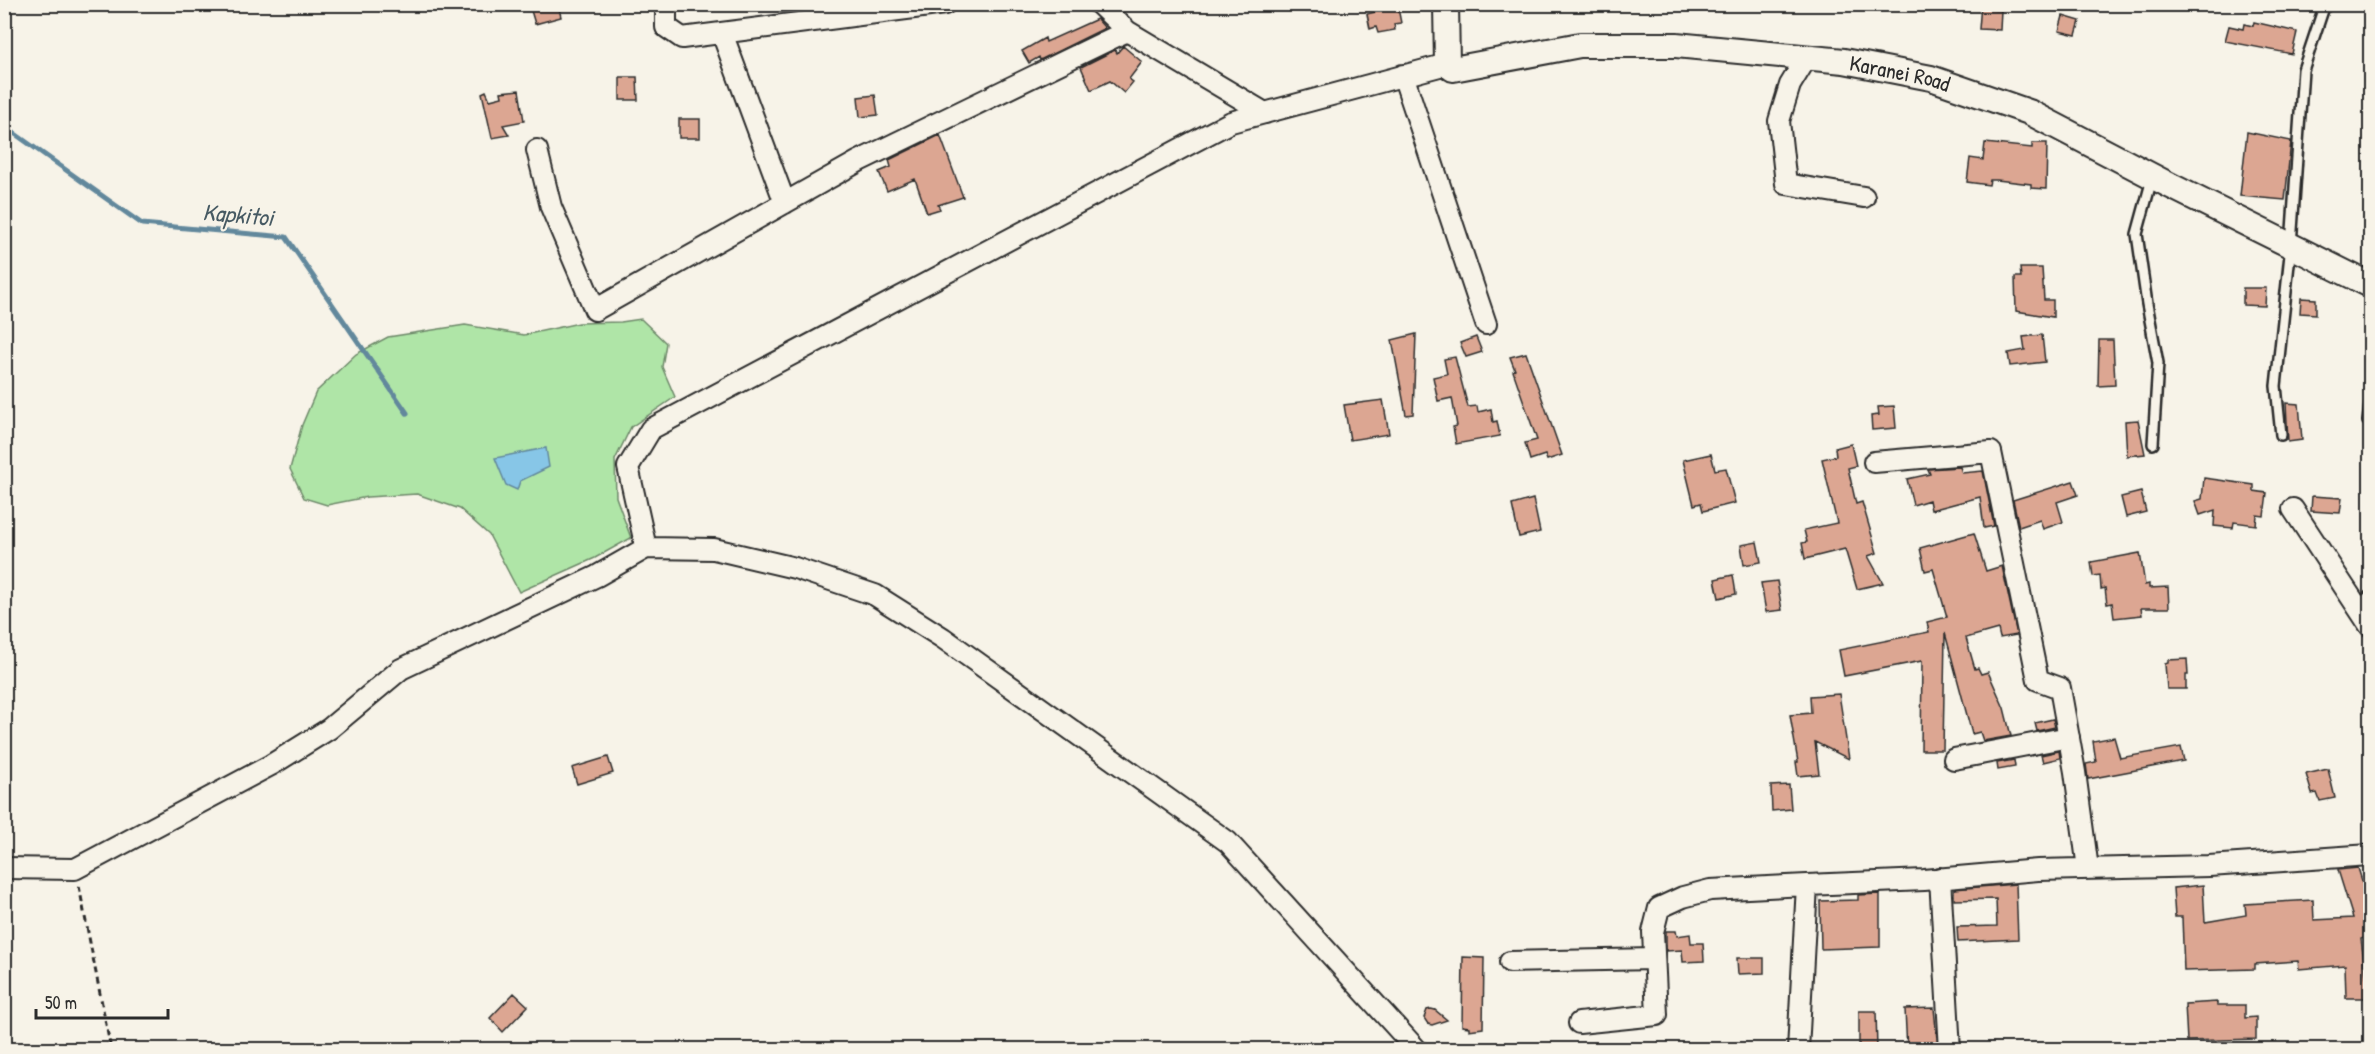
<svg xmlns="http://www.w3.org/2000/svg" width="2375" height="1054" font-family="'Patrick Hand',sans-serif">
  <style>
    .green { fill: #afe5a7; stroke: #6d8869; stroke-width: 1.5 }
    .water { fill: #87c6e7; stroke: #62889c; stroke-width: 1.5 }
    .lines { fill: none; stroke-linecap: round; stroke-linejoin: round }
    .stream { stroke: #62889c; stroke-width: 5 }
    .building { fill: #dca692; stroke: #2b2b2b; stroke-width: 1.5 }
    .service-casing { stroke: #2b2b2b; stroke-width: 14 }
    .minor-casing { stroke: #2b2b2b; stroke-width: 24 }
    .tertiary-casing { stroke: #2b2b2b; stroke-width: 28 }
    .path { stroke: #2b2b2b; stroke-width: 3; stroke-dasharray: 6 4.5; stroke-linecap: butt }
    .service { stroke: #f7f3e8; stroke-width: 9 }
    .minor { stroke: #f7f3e8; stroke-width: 20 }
    .tertiary { stroke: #f7f3e8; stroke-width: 24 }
    .labels { text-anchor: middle; stroke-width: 4.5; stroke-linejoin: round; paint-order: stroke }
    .street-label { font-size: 22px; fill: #2b2b2b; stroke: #f7f3e8 }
    .water-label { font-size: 24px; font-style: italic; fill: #475a63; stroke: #f7f3e8 }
  </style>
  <rect width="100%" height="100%" fill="#f7f3e8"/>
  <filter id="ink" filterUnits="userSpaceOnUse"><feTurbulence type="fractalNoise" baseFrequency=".0167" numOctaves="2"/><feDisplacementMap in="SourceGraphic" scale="12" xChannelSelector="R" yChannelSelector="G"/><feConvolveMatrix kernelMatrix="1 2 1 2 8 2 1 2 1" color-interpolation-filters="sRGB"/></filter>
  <g filter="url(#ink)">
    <path class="green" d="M641 319 666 343 662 367 675 397 631 427 615 460 616 497 631 538 595 558 519 592 489 535 460 509 417 494 367 497 327 505 304 498 290 469 302 425 316 392 356 354 388 337 465 325 524 335 579 323 621 322Z"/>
    <path class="water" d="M546 448 549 467 520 481 517 490 506 485 495 458Z"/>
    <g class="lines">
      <path class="stream" d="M4 126 142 224 286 237 407 413"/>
    </g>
    <path class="building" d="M539 4H558L561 17 535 24 530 7Z
      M1981 4H1995V10H2001L2000 30 1979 29Z
      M1391 6 1392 9 1398 8 1401 23 1394 24 1395 30 1378 33 1376 27 1370 29 1367 14 1375 12V9Z
      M2063 16 2080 21 2076 35 2059 31Z
      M1097 19 1105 28 1040 60 1039 57 1029 63 1022 51 1045 38 1046 42Z
      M2254 22 2297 32 2292 54 2225 41 2229 26 2243 29 2244 24 2253 26Z
      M1123 46 1142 62 1129 79 1133 82 1124 93 1110 81 1091 90 1081 67 1115 50 1117 53Z
      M620 77H637L638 100H620Z
      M519 90 524 121 503 125 509 135 492 138 482 93 486 91 490 100 502 97 501 92Z
      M875 95 878 115 860 117 858 97Z
      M679 119H700V138H679Z
      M2247 132 2291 141 2285 200 2240 196Z
      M940 135 963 197 938 205 940 209 927 213 915 179 887 191 879 172 891 167 889 160Z
      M1985 143 2032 148V143H2047L2046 189 2031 188V184L1997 180H1990L1989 185 1967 182 1970 158 1983 160Z
      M2020 268H2042L2044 300H2053V317L2016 311 2015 277H2021Z
      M2243 288H2266L2265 306 2243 305Z
      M2301 298 2316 299V314L2300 313Z
      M1416 334 1413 414 1406 415 1392 340Z
      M2042 335 2045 362 2010 366 2008 353 2025 350 2023 337Z
      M1476 337 1482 352 1466 357 1460 343Z
      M2099 340H2113L2115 385 2098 386Z
      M1526 353 1562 455 1547 460 1545 455 1530 460 1525 443 1537 440 1513 371 1515 370 1510 357Z
      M1455 357 1468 407 1477 406 1478 412 1491 409 1493 422 1497 421 1500 436 1456 444 1453 427 1457 426 1452 398 1438 401 1433 377 1447 374 1444 359Z
      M1383 400 1389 434 1350 440 1344 405Z
      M2286 403 2299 404 2302 440 2288 442Z
      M1894 406 1896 428 1872 430 1871 416 1879 415 1878 407Z
      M2138 420 2145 454 2127 456 2125 421Z
      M1851 444 1856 466 1848 468 1856 504 1862 502 1877 553 1868 556 1883 583 1857 589 1845 549 1805 559 1802 543 1807 542 1804 530 1837 523 1822 459 1836 456 1835 448Z
      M1711 454 1715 470 1726 468 1735 503 1703 511 1701 503 1694 505 1683 460Z
      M1960 467 1962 473 1983 471 1994 526 1984 528 1980 497 1931 510 1929 500 1913 505 1907 479 1930 474 1928 469Z
      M2204 478 2254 485V491L2267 493 2264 516 2257 515 2256 525 2234 522 2233 528 2214 526 2215 510 2200 515 2195 501 2202 499Z
      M2073 481 2078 495 2057 502 2063 522 2043 529 2040 520 2019 527 2013 500Z
      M2141 492 2146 512 2126 517 2121 497Z
      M2312 496 2342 498 2340 513 2311 511Z
      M1533 499 1540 532 1519 537 1512 505Z
      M1974 533 1986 571 2002 566 2017 635 2000 638 1998 629 1966 638 1975 669 1978 668 1981 674 1988 672 2004 708 2011 736 1983 741 1980 732 1972 734 1945 633 1943 750H1921L1922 661 1844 676 1839 650 1929 632 1927 622 1947 617 1933 569 1925 571 1920 548Z
      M1757 542 1761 562 1744 565 1741 545Z
      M2140 553 2145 585 2149 584V588L2168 587 2169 608H2141L2142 615 2114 618 2112 603 2107 604 2105 588 2101 589 2100 575 2093 576 2091 562Z
      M1733 575 1736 594 1719 598 1715 579Z
      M1777 581 1782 610 1766 612 1761 583Z
      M2187 659 2188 675H2186V689H2167L2165 664 2168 663V660Z
      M1839 694 1849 759 1815 742 1819 774 1798 776 1796 762H1798L1790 715 1811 713 1810 696Z
      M2053 719 2055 727 2037 731 2035 723Z
      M2114 737 2120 758 2181 747 2184 761 2088 779 2086 764 2096 762 2093 741Z
      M2059 751 2060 758 2043 762 2041 755Z
      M608 757 613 773 577 784 572 768Z
      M2014 760 2015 767 1998 770 1997 763Z
      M2328 769 2335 798 2320 801 2317 793 2312 794 2306 774Z
      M1789 785 1791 809 1772 811 1771 786Z
      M2358 868 2370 906V936L2361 939 2366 977H2369L2370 998H2346L2345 965 2299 969 2298 961 2255 964V969L2184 971 2182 917H2175L2173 888 2203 885 2205 922 2246 915 2245 904 2313 900 2314 920 2353 918 2338 870Z
      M2016 884 2018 939 1958 942 1957 927 1997 926 1996 899 1954 900V889Z
      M1880 894V947L1821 949 1820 901 1858 900V895Z
      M1666 931H1676L1677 936 1690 934 1691 943H1703L1704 961 1683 962 1682 950 1666 951Z
      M1463 957 1484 958 1483 1028 1469 1030V1027L1462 1026Z
      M1737 958H1764V973L1738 974Z
      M514 993 528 1006 503 1032 490 1018Z
      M2217 1002V1005H2245V1018L2256 1017V1039L2187 1041 2185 1004Z
      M1934 1008 1938 1050H1907L1905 1009Z
      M1431 1009 1435 1010 1447 1020 1432 1025 1428 1024 1424 1018 1427 1010Z
      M1859 1011H1876L1877 1050H1859Z"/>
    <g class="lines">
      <g class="service-casing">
        <path id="service" d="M2152 179 2137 234 2147 304 2158 363 2153 444
          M2370 405 2368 421 2370 422
          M2281 435 2276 386 2291 245 2303 70 2325 4
          M2357 605 2370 596"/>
      </g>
      <g class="minor-casing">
        <path id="minor" d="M666 4V27L682 38 945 4
          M1099 4 1127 31 1265 113
          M722 33 785 203
          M1807 57 1790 85 1779 121 1786 184 1864 197
          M1403 75 1486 324
          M537 150 551 207 595 310 859 161 1127 31
          M1874 462 1991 452 2038 680 2060 688 2075 772 2088 869
          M2293 509 2370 626
          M646 548 628 467 651 429 1231 122 1447 64
          M1954 759 2069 737
          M4 868 75 869 271 765 329 729 401 669 597 576 646 548 714 549 795 568 875 595 943 638 1228 842 1417 1050
          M1940 878 1950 1050
          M1510 962 1654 959
          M1579 1023 1657 1015 1653 932 1659 908 1683 897 1710 890 1807 885
          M1798 1050 1807 885 1924 880 2038 870 2209 866 2370 855"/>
      </g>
      <g class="tertiary-casing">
        <g id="tertiary">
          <path id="s1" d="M1446 4 1447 64 1453 69 1580 45H1676L1844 61 1931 78 2029 112 2171 186 2370 285"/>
        </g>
      </g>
      <path class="path" d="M79 886 111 1050"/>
      <use href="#service" class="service"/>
      <use href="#minor" class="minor"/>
      <use href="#tertiary" class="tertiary"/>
    </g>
  </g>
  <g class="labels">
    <g class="street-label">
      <text dy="8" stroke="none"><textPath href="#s1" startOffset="519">Karanei Road</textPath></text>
    </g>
    <g class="water-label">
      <text transform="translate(238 215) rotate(5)" y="8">Kapkitoi</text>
    </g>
  </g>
  <rect width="2375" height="1054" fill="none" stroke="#f7f3e8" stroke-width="24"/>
  <rect x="12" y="12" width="2351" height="1030" fill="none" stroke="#2b2b2b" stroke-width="2" filter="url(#ink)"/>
  <path d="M36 1009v9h132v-9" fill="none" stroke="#2b2b2b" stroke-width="3"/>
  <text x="45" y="1009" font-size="18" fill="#2b2b2b" stroke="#f7f3e8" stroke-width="4.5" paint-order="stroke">50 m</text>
</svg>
